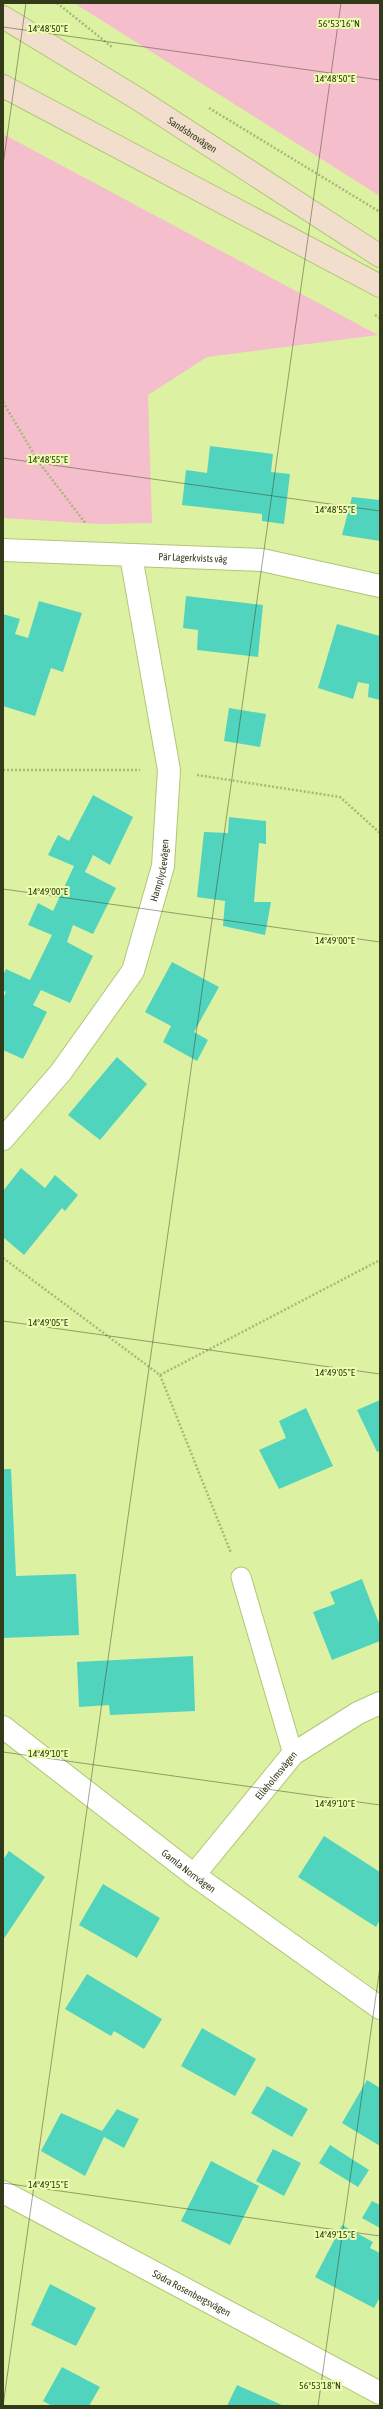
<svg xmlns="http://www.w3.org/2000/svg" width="383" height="2409" font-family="'Asap Condensed',sans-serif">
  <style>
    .green { fill: #f4becd }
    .building { fill: #51d4be }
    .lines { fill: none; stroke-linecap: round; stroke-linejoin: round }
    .lane-casing { stroke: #b2c577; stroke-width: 21 }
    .street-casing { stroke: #b2c577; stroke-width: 24 }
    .secondary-casing { stroke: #b2c577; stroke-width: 24 }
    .path { stroke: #a8b878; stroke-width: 2.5; stroke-dasharray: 2 2; stroke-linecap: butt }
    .lane { stroke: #fff; stroke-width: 19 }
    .street { stroke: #fff; stroke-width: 22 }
    .secondary { stroke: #f2decd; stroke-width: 22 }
    .ticks { fill: none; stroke: #333a1a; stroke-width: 1; stroke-opacity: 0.45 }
    .labels { text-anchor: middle; stroke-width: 4; stroke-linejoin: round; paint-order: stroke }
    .street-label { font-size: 10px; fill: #333a1a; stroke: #ebffae }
    .ticks-label { font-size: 10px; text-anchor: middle; fill: #333a1a; stroke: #ebffae; stroke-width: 4; stroke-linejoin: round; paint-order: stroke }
  </style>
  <rect width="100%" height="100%" fill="#ddf1a2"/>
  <path class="green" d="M74 3H380V196Z
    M3 134 378 335 207 357 148 395 152 523 98 524 3 518Z"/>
  <path class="building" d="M210 446 273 454 271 472 290 474 284 524 262 521V514L182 505 186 470 207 473Z
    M352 497 380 500V541L342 535Z
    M186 596 263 605 258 657 197 650 198 630 183 628Z
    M39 601 82 613 63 672 51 668 35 716 3 706V614L20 619 15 634 28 638Z
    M337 624 380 636V700L368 697 369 684 358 682 353 699 318 688Z
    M229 708 266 714 260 747 224 741Z
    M93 795 133 817 110 865 93 855 85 872 116 888 93 934 73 925 67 942 93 956 70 1003 41 990 33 1005 47 1012 23 1059 3 1050V998L6 992 3 990V975L6 969 30 980 52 935 28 925 38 903 53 911 74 866 48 855 58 835 69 841Z
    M229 817 266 821V844L259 843 254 902H271L265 935 223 926 225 901 197 897 204 832 228 833Z
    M172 962 219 987 194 1032 208 1040 197 1061 163 1042 171 1026 145 1012Z
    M117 1057 147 1084 100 1140 68 1115Z
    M21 1168 45 1188 55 1175 78 1195 65 1211 62 1208 24 1255 3 1237V1191Z
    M380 1400V1451L377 1452 357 1410Z
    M306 1408 333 1466 279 1489 259 1450 286 1438 279 1421Z
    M3 1469H11L16 1576 76 1574 79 1635 3 1638Z
    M362 1579 380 1626V1641L332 1660 313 1612 335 1604 330 1592Z
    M193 1656 195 1711 110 1715 109 1705 79 1707 77 1662Z
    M324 1836 380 1872V1920L376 1927 298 1877Z
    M9 1851 45 1877 3 1940V1860Z
    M103 1884 160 1918 137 1958 79 1925Z
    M87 1974 162 2019 144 2049 114 2031 111 2036 65 2009Z
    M202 2028 256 2059 235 2096 181 2066Z
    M367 2080 380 2088V2146L342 2123Z
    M267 2086 308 2109 292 2137 251 2113Z
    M117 2109 139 2119 124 2148 104 2137 85 2176 41 2151 61 2113 102 2131Z
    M330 2145 369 2170 358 2187 319 2163Z
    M273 2149 301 2163 284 2196 256 2181Z
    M211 2161 259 2186 230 2245 181 2221Z
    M372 2201 380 2205V2228L362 2218Z
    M342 2225 373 2242 370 2248 380 2253V2297L374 2308 315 2277Z
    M50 2284 96 2308 76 2346 31 2325Z
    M62 2367 100 2387 89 2406H52L43 2401Z
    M237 2385 284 2406H227Z"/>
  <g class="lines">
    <g class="lane-casing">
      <path id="lane" d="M241 1577 293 1754"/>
    </g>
    <g class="street-casing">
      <g id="street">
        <path id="s1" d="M3 550 262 560 380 586"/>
        <path id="s2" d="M3 1139 61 1072 133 971 163 866 169 770 131 556"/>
        <path id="s3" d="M3 1727 194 1875 380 2008"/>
        <path id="s4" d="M194 1875 293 1754 358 1713 380 1703"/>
        <path id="s5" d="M3 2192 380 2393"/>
      </g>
    </g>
    <g class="secondary-casing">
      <g id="secondary">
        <path id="s6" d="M3 17 138 99 380 256"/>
        <path d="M3 86 380 286"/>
      </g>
    </g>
    <path class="path" d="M57 3 112 47
      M209 108 380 212
      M375 315 380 318
      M3 402 38 461 86 524
      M3 770H140
      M197 775 340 797 380 833
      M3 1258 160 1375 231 1553
      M160 1375 380 1260"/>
    <use href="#lane" class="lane"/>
    <use href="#street" class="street"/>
    <use href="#secondary" class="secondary"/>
  </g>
  <path class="ticks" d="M3 27 380 80M3 165 26 3M3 458 380 511M3 889 380 942M3 1321 380 1374M3 1752 380 1805M3 2183 380 2236M3 2406 341 3M318 2406 380 1967"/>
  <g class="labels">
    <g class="street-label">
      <text dy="4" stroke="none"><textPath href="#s6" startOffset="223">Sandsbrovägen</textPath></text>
      <text dy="4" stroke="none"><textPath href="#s1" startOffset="190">Pär Lagerkvists väg</textPath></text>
      <text dy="4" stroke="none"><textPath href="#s2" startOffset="317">Hamplyckevägen</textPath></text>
      <text dy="4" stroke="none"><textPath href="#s4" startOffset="129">Elleholmsvägen</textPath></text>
      <text dy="4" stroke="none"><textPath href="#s3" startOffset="235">Gamla Norrvägen</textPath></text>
      <text dy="4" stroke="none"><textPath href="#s5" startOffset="214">Södra Rosenbergsvägen</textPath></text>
    </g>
  </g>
  <g class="ticks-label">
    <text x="339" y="27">56°53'16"N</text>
    <text x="48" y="32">14°48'50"E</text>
    <text x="335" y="82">14°48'50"E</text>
    <text x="48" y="463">14°48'55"E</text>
    <text x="335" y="513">14°48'55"E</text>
    <text x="48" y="895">14°49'00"E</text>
    <text x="335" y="944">14°49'00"E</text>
    <text x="48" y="1326">14°49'05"E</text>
    <text x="335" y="1376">14°49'05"E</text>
    <text x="48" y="1757">14°49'10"E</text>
    <text x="335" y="1807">14°49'10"E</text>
    <text x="48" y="2188">14°49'15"E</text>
    <text x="335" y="2238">14°49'15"E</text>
    <text x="320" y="2389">56°53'18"N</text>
  </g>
  <rect width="383" height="2409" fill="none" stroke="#333a1a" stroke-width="8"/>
</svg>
